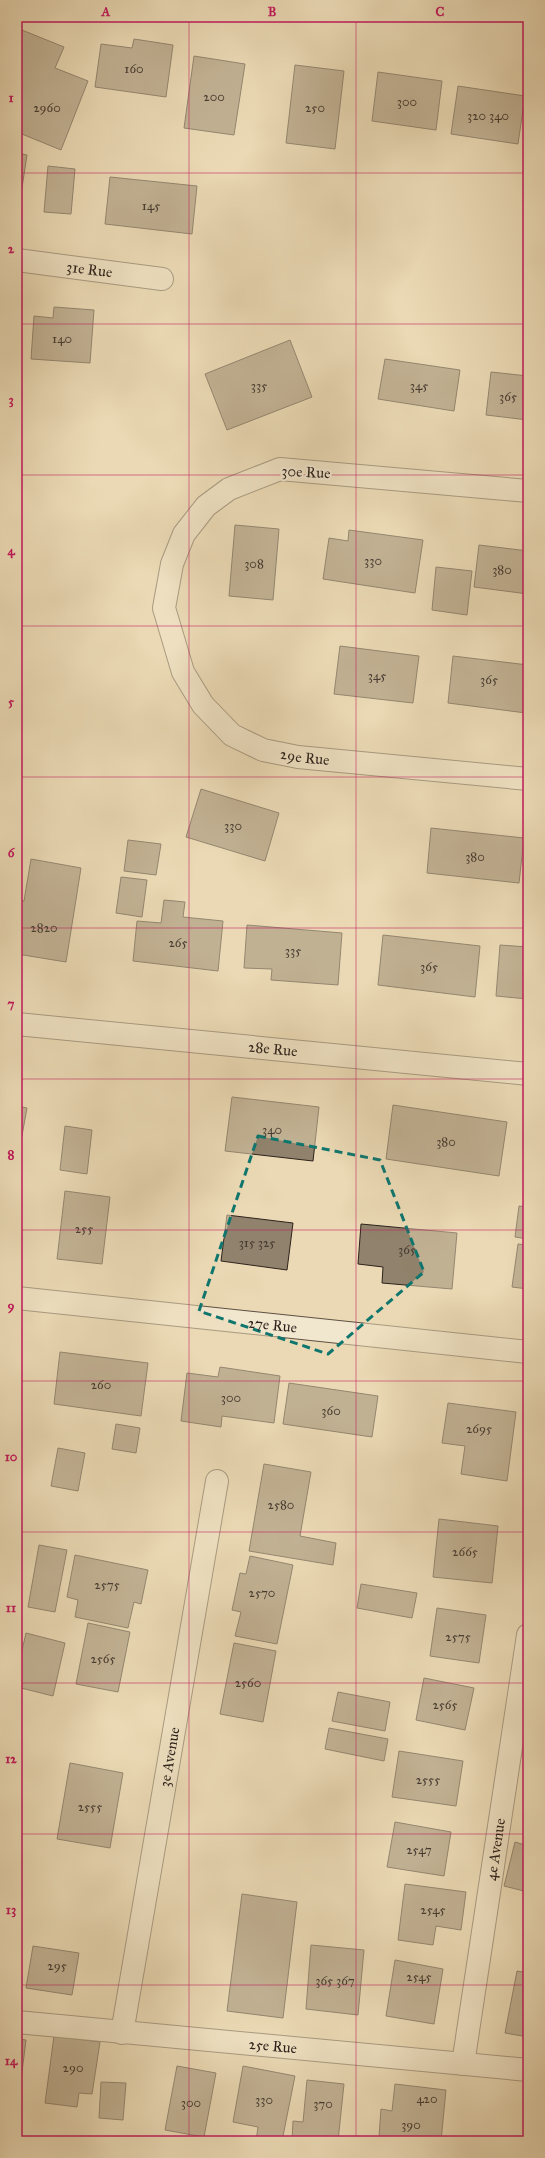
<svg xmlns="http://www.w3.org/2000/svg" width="545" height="2158" font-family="'IM FELL Great Primer',serif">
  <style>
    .building { fill: #90826c; stroke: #2e231d }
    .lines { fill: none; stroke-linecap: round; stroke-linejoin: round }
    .minor-casing { stroke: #5d5043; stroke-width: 24 }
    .minor { stroke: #f1e6ce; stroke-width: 22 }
    .marked { fill: none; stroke: #0f766e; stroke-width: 3; stroke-dasharray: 8 5; stroke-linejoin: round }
    .grid { fill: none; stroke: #c2185b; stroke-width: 1; stroke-opacity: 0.55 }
    .labels { text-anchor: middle; stroke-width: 4; stroke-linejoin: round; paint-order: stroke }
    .number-label { font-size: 13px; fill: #463b31 }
    .street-label { font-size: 15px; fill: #2e231d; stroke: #f1e6ce }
    .neatline { fill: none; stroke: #c2185b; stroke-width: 1.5 }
    .grid-label { font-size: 13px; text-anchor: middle; font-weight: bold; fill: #c2185b }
  </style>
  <rect width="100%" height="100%" fill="#ead9b4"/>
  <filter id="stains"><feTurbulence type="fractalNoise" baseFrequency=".005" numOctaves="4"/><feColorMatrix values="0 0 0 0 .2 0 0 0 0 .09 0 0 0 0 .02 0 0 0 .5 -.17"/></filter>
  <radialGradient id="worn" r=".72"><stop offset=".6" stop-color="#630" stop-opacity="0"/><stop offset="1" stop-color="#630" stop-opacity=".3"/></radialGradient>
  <path class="building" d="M17 28 64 47 55 68 88 81 61 150 17 132Z
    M134 39 173 45 166 97 95 87 101 44 132 48Z
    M194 56 245 64 234 135 184 128Z
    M295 65 344 71 335 149 286 143Z
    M378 72 442 81 436 130 372 121Z
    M458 86 525 96 518 144 451 134Z
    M17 153 27 155 19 207H17Z
    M48 166 75 169 71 214 44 212Z
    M110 177 197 186 192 234 105 224Z
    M54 307 94 310 90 363 31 359 34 316 53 318Z
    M290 340 312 397 227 430 205 374Z
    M385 359 460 370 454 411 378 399Z
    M491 372 528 376V420L486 415Z
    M235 525 279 529 273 600 229 596Z
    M349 530 423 540 415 593 323 579 329 538 348 541Z
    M479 545 528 551V594L474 587Z
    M436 567 472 571 467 615 432 610Z
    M340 646 419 656 413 703 334 694Z
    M453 656 528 665 526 713 448 703Z
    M201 789 279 813 265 861 186 837Z
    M431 828 524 838 519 883 427 873Z
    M128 840 161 844 156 875 124 871Z
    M31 859 81 868 66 962 17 954V900L24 901Z
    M121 877 147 880 142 917 116 913Z
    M164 900 185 902 183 917 223 921 218 971 133 961 137 921 161 923Z
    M247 925 342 933 338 985 271 980 272 969 244 968Z
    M383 935 480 946 475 997 378 985Z
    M500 945 528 947V999L496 996Z
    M232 1097 319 1107 313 1161 225 1151Z
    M393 1105 507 1122 499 1176 386 1159Z
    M17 1106 27 1108 21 1141 17 1140Z
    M65 1126 92 1130 87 1174 60 1170Z
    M65 1191 110 1197 102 1264 57 1259Z
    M519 1206 528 1207V1239L515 1237Z
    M227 1215 293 1223 287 1270 221 1261Z
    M361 1224 457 1233 452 1289 382 1283 383 1267 358 1264Z
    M518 1244 528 1245V1289L512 1287Z
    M60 1352 148 1363 141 1416 54 1404Z
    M220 1367 280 1376 274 1423 222 1416 221 1427 181 1421 187 1373 218 1377Z
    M289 1383 378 1396 372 1437 283 1424Z
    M448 1403 516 1412 507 1481 461 1474 465 1446 442 1443Z
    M116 1424 140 1428 136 1453 112 1449Z
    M58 1448 85 1453 78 1491 51 1486Z
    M264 1464 311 1472 300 1536 336 1543 333 1565 249 1551Z
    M439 1519 498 1526 492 1583 433 1577Z
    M39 1545 67 1550 55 1612 28 1607Z
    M75 1555 148 1570 141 1604 134 1602 128 1628 75 1617 78 1600 67 1597Z
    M250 1556 293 1565 277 1644 235 1636 241 1612 232 1610 240 1573 246 1574Z
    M361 1584 417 1593 412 1618 357 1608Z
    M17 1601 22 1602 17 1627Z
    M437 1608 486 1615 479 1663 430 1656Z
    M88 1623 130 1632 118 1692 76 1684Z
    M26 1633 65 1643 53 1696 17 1687V1672Z
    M234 1643 276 1651 263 1722 220 1714Z
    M424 1678 474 1688 465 1730 416 1720Z
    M338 1692 390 1702 385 1731 332 1721Z
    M329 1728 388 1739 384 1761 325 1749Z
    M399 1751 463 1761 456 1806 392 1797Z
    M70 1763 123 1773 110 1848 57 1839Z
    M528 1790V1812H525Z
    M395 1822 451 1832 444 1876 387 1867Z
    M515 1842 528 1846V1892L504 1886Z
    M405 1884 466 1892 461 1930 436 1926 433 1945 398 1940Z
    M242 1894 297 1902 283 2018 227 2011Z
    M311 1945 364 1950 358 2015 306 2009Z
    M33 1946 79 1953 72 1995 26 1988Z
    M395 1960 443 1969 434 2024 386 2016Z
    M517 1971 528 1973V2037L505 2033Z
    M54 2036 100 2042 92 2094 79 2093 77 2107 45 2103Z
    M17 2039 26 2040 20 2088H17Z
    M177 2066 216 2073 204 2137 165 2130Z
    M243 2066 295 2076 282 2141H256L258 2127 233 2122Z
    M307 2080 344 2084 338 2141H292L293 2121 303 2122Z
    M101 2082 126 2083 123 2120 99 2118Z
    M395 2084 446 2090 441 2141H411L379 2137 381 2109 392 2111Z"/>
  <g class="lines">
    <g class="minor-casing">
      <g id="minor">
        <path id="s1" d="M17 260 162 279"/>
        <path id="s2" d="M528 491 280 469 229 489 206 506 184 534 172 564 164 608 183 672 203 705 232 735 263 750 298 757 528 779"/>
        <path id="s3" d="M17 1024 528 1074"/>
        <path id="s4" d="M17 1298 528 1352"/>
        <path id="s5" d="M17 2022 528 2070"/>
        <path id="s6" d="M122 2033 217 1481"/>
        <path id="s7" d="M463 2064 528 1635"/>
      </g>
    </g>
    <use href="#minor" class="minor"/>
  </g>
  <path d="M0 0H545V2158H0ZM258 1136 380 1160 424 1272 328 1354 199 1311Z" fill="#ead9b4" fill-opacity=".55" fill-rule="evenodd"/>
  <path class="marked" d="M258 1136 380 1160 424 1272 328 1354 199 1311Z"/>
  <path class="grid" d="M189 17V2141M356 17V2141M17 173H528M17 324H528M17 475H528M17 626H528M17 777H528M17 928H528M17 1079H528M17 1230H528M17 1381H528M17 1532H528M17 1683H528M17 1834H528M17 1985H528"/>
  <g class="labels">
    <g class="number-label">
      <text x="134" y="73">160</text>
      <text x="214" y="101">200</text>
      <text x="407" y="106">300</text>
      <text x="47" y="112">2960</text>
      <text x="315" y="112">250</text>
      <text x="488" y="120">320 340</text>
      <text x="151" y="210">145</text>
      <text x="62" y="343">140</text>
      <text x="259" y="390">335</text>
      <text x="419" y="390">345</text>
      <text x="508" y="401">365</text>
      <text x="373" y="565">330</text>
      <text x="254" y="568">308</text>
      <text x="502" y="574">380</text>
      <text x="377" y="680">345</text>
      <text x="489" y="684">365</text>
      <text x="233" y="830">330</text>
      <text x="475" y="861">380</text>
      <text x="44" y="932">2820</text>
      <text x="178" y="947">265</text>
      <text x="293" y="955">335</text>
      <text x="429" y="971">365</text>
      <text x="272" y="1134">340</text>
      <text x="446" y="1146">380</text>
      <text x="84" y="1233">255</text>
      <text x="257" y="1247">315 325</text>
      <text x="407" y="1254">365</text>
      <text x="101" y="1389">260</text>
      <text x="231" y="1402">300</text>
      <text x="331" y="1415">360</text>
      <text x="479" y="1433">2695</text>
      <text x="281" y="1509">2580</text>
      <text x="465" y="1556">2665</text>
      <text x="107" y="1589">2575</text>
      <text x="262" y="1597">2570</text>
      <text x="458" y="1641">2575</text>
      <text x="103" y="1663">2565</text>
      <text x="248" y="1687">2560</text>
      <text x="445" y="1709">2565</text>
      <text x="428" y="1784">2555</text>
      <text x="90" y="1811">2555</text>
      <text x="419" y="1854">2547</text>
      <text x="433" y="1914">2545</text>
      <text x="57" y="1970">295</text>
      <text x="419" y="1981">2545</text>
      <text x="335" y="1985">365 367</text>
      <text x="73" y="2072">290</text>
      <text x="427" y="2103">420</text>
      <text x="264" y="2104">330</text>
      <text x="191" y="2107">300</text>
      <text x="323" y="2108">370</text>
      <text x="411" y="2129">390</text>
    </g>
    <g class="street-label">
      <text dy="5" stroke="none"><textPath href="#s1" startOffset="73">31e Rue</textPath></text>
      <text transform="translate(306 472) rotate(3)" y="5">30e Rue</text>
      <text dy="5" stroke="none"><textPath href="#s2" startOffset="669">29e Rue</textPath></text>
      <text dy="5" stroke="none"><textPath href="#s3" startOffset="257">28e Rue</textPath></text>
      <text dy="5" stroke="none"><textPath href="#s4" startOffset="257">27e Rue</textPath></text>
      <text dy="5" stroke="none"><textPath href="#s6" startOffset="280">3e Avenue</textPath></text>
      <text dy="5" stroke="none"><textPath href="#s7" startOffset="217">4e Avenue</textPath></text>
      <text dy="5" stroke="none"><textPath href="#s5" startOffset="257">25e Rue</textPath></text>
    </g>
  </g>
  <rect width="545" height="2158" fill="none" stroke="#ead9b4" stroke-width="44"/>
  <rect x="22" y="22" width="501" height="2114" class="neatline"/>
  <g class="grid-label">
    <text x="106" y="16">A</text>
    <text x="272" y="16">B</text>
    <text x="440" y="16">C</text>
    <text x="11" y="102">1</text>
    <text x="11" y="253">2</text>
    <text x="11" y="404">3</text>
    <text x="11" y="555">4</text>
    <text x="11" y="706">5</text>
    <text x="11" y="857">6</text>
    <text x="11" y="1008">7</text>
    <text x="11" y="1159">8</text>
    <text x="11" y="1310">9</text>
    <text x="11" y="1461">10</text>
    <text x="11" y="1612">11</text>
    <text x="11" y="1763">12</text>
    <text x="11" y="1914">13</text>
    <text x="11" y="2065">14</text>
  </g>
  <rect width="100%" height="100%" filter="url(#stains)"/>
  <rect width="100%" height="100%" fill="url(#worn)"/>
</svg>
